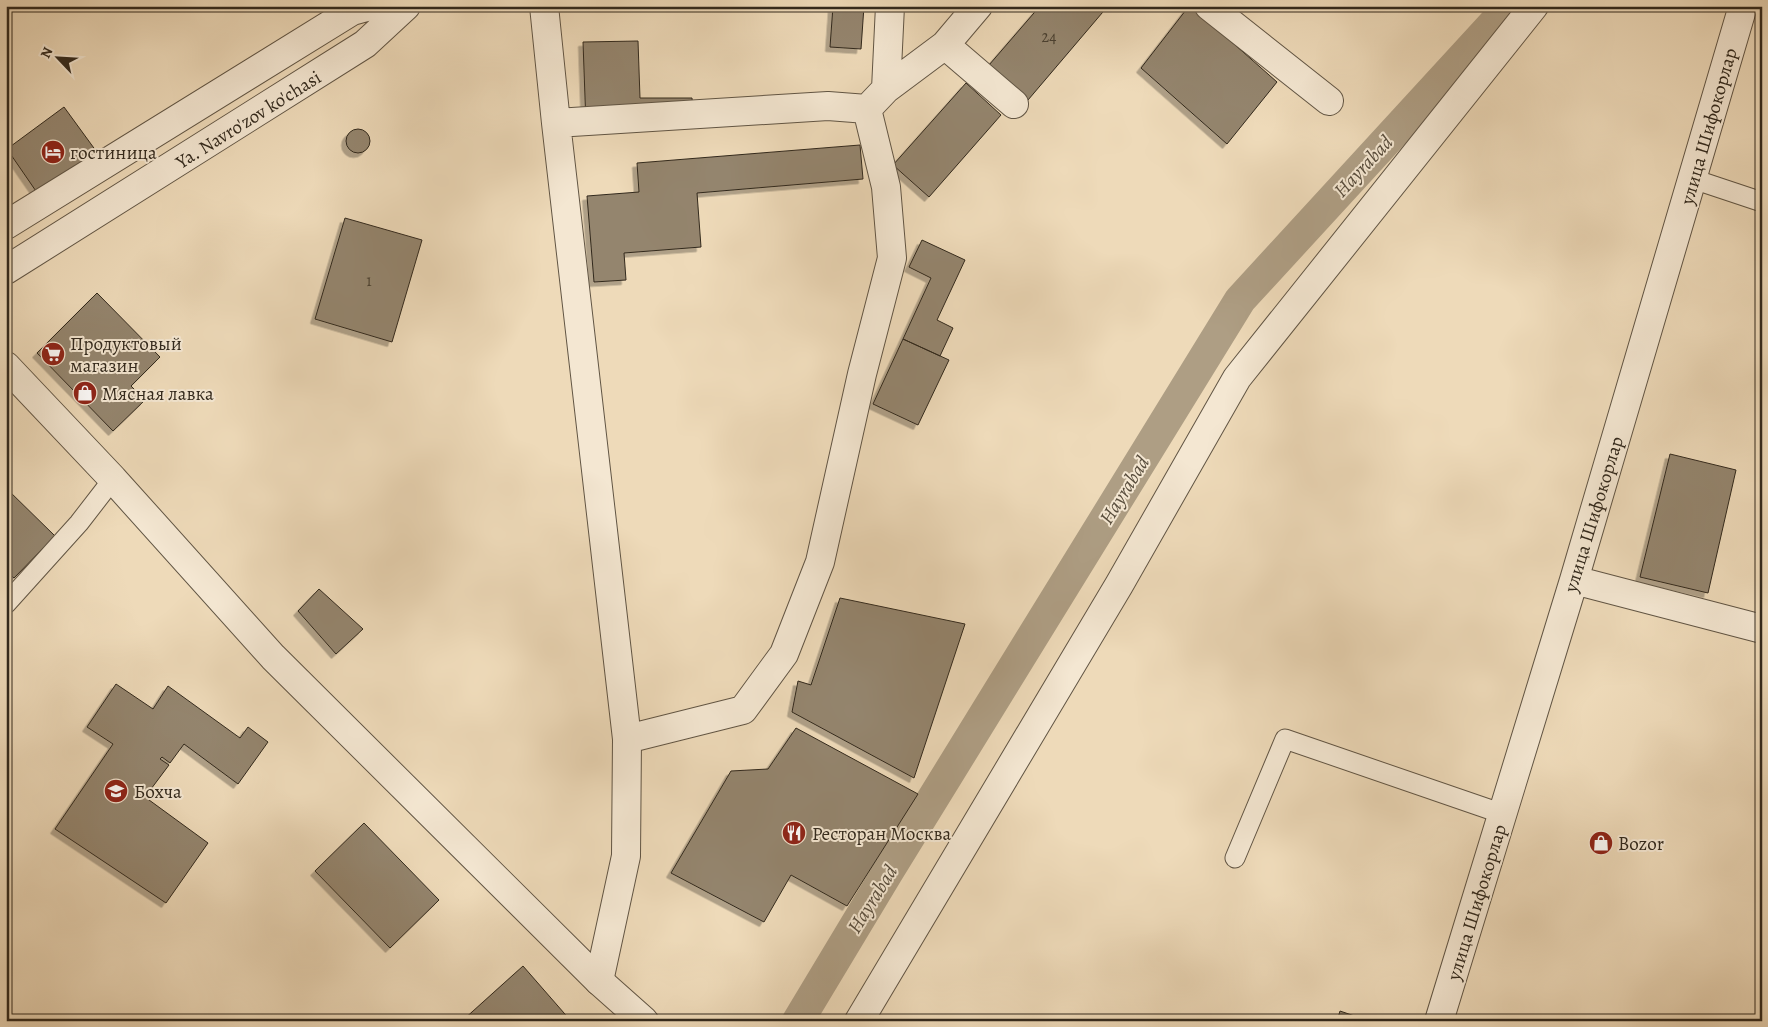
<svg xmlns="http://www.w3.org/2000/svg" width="1768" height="1027" font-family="Alegreya,serif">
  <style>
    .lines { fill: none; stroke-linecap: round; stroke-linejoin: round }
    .canal { stroke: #ae9e84; stroke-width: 32 }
    .building { fill: #94856e; stroke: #32291d; filter: url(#shadow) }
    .service-casing { stroke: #615544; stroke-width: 21 }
    .minor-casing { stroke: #615544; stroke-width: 30 }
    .tertiary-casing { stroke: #615544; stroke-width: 30 }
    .service { stroke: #f4e7d2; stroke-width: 19 }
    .minor { stroke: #f4e7d2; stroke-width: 28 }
    .tertiary { stroke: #f4e7d2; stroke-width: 28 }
    .labels { text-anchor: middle; stroke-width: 4; stroke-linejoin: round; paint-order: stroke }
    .number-label { font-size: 16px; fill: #4a4031 }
    .street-label { font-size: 19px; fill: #32291d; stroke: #f4e7d2 }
    .poi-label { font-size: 19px; fill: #32291d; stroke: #f4e7d2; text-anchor: start }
    .water-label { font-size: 20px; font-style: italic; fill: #574c3c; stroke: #f4e7d2 }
  </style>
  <defs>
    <filter id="shadow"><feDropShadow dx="-4.5" dy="4.5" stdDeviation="0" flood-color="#0004"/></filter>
  </defs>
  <rect width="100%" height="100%" fill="#eedab9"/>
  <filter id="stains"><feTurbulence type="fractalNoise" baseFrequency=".004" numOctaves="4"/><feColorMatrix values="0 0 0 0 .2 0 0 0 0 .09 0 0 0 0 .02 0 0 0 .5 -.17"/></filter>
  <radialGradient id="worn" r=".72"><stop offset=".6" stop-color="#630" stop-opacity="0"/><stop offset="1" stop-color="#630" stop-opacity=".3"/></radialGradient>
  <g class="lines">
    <path class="canal" d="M798 1021 887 873 1240 300 1510 6"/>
  </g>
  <path class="building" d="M833 6H864L861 49 830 47Z
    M1040 6H1108L1028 100 989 65Z
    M1189 6H1191L1277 82 1227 144 1141 68Z
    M638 41 640 98H692L694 123 586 125 583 42Z
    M966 83 1001 115 929 197 893 165Z
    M64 107 99 155 40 197 7 149Z
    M346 141a12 12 0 1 1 24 0a12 12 0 1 1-24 0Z
    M860 145 863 179 697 193 701 247 624 253 626 280 594 282 587 196 639 192 637 163Z
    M345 218 422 240 392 342 315 319Z
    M922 240 965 260 937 320 953 328 940 356 903 339 931 278 909 267Z
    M97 293 160 357 131 386 145 400 113 431 37 353Z
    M903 339 949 360 918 425 873 404Z
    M1670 454 1736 470 1708 593 1640 577Z
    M6 488 55 536 14 578 6 571Z
    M319 589 363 629 336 654 298 611Z
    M840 598 965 624 914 778 792 712 798 681 811 685Z
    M116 684 153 709 168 686 240 738 248 727 268 742 238 784 184 744 170 763 162 757 160 759 169 765 145 797 208 843 166 903 55 829 113 744 87 727Z
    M796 728 918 794 847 906 791 875 764 922 671 873 731 771 768 769Z
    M364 823 439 900 390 948 315 871Z
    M523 966 571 1021H462Z
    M1340 1011 1369 1021H1337Z"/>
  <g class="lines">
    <g class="service-casing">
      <path id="service" d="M1693 179 1762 202
        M6 604 79 523 113 479
        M1235 858 1285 739 1503 814"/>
    </g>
    <g class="minor-casing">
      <path id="minor" d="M544 6 556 123 627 739 626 856 599 981
        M1209 6 1329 101
        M945 45 1014 104
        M886 89 890 6
        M556 123 828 106 867 109
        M6 225 352 11 370 6
        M6 270 365 44 406 6
        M1574 580 1762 629
        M627 739 743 710 784 654 820 562 862 374 892 258 886 187 867 109 886 89 945 45 978 6
        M859 1021 1119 585 1237 378 1534 6
        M1439 1021 1574 580 1743 6"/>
    </g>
    <g class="tertiary-casing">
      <path id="tertiary" d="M6 366 113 479 273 657 599 981 644 1021"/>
    </g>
    <use href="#service" class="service"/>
    <use href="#minor" class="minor"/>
    <use href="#tertiary" class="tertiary"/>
  </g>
  <defs>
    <g id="hotel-disc" transform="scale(1.25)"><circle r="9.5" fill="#8f2418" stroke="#f4e7d2"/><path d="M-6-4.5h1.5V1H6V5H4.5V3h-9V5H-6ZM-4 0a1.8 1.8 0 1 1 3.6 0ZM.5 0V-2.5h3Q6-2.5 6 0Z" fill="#fff"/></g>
    <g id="supermarket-disc" transform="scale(1.25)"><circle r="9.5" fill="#8f2418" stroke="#f4e7d2"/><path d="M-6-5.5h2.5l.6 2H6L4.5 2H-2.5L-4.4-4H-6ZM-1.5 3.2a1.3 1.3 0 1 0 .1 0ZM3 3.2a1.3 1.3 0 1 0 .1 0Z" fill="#fff"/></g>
    <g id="shop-disc" transform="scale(1.25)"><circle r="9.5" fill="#8f2418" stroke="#f4e7d2"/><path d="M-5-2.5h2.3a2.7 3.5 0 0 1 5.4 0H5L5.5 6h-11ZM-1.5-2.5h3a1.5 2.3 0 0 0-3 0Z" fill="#fff"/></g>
    <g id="school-disc" transform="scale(1.25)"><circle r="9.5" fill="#8f2418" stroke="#f4e7d2"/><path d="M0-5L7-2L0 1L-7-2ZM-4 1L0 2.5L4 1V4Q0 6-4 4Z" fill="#fff"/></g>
    <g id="restaurant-disc" transform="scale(1.25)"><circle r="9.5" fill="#8f2418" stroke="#f4e7d2"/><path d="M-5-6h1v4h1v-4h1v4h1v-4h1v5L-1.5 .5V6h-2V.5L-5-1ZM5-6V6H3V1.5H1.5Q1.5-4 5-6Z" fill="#fff"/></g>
  </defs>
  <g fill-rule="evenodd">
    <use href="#hotel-disc" x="53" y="152"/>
    <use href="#supermarket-disc" x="53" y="354"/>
    <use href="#shop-disc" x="85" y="393"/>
    <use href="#school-disc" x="116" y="791"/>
    <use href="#restaurant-disc" x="794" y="833"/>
    <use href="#shop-disc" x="1601" y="843"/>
  </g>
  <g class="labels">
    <g class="number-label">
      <text x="1049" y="42">24</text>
      <text x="369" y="286">1</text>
    </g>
    <g class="street-label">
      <text transform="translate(248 119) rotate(-32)" y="7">Ya. Navro'zov ko'chasi</text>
      <text transform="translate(1708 126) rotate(-74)" y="7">улица Шифокорлар</text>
      <text transform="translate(1593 514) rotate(-73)" y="7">улица Шифокорлар</text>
      <text transform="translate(1476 902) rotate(-73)" y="7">улица Шифокорлар</text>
    </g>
    <g class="poi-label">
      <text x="70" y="159">гостиница</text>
      <text x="70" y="350">Продуктовый<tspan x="70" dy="22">магазин</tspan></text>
      <text x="102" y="400">Мясная лавка</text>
      <text x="134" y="798">Бохча</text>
      <text x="812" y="840">Ресторан Москва</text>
      <text x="1618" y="850">Bozor</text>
    </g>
    <g class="water-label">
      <text transform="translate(1363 166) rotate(-47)" y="7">Hayrabad</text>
      <text transform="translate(1124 490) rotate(-58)" y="7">Hayrabad</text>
      <text transform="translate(872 899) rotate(-58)" y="7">Hayrabad</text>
    </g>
  </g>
  <rect width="1768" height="1027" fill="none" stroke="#eedab9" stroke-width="25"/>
  <rect x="8" y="8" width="1753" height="1012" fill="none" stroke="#32291d" stroke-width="2.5"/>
  <rect x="12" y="12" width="1743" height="1002" fill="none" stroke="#32291d"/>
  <g transform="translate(58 58) rotate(295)" stroke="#f4e7d2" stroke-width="4" paint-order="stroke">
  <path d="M0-4L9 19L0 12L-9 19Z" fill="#32291d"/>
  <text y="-8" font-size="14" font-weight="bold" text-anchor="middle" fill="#32291d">N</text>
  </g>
  <rect width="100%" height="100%" filter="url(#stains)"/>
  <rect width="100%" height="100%" fill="url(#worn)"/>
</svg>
